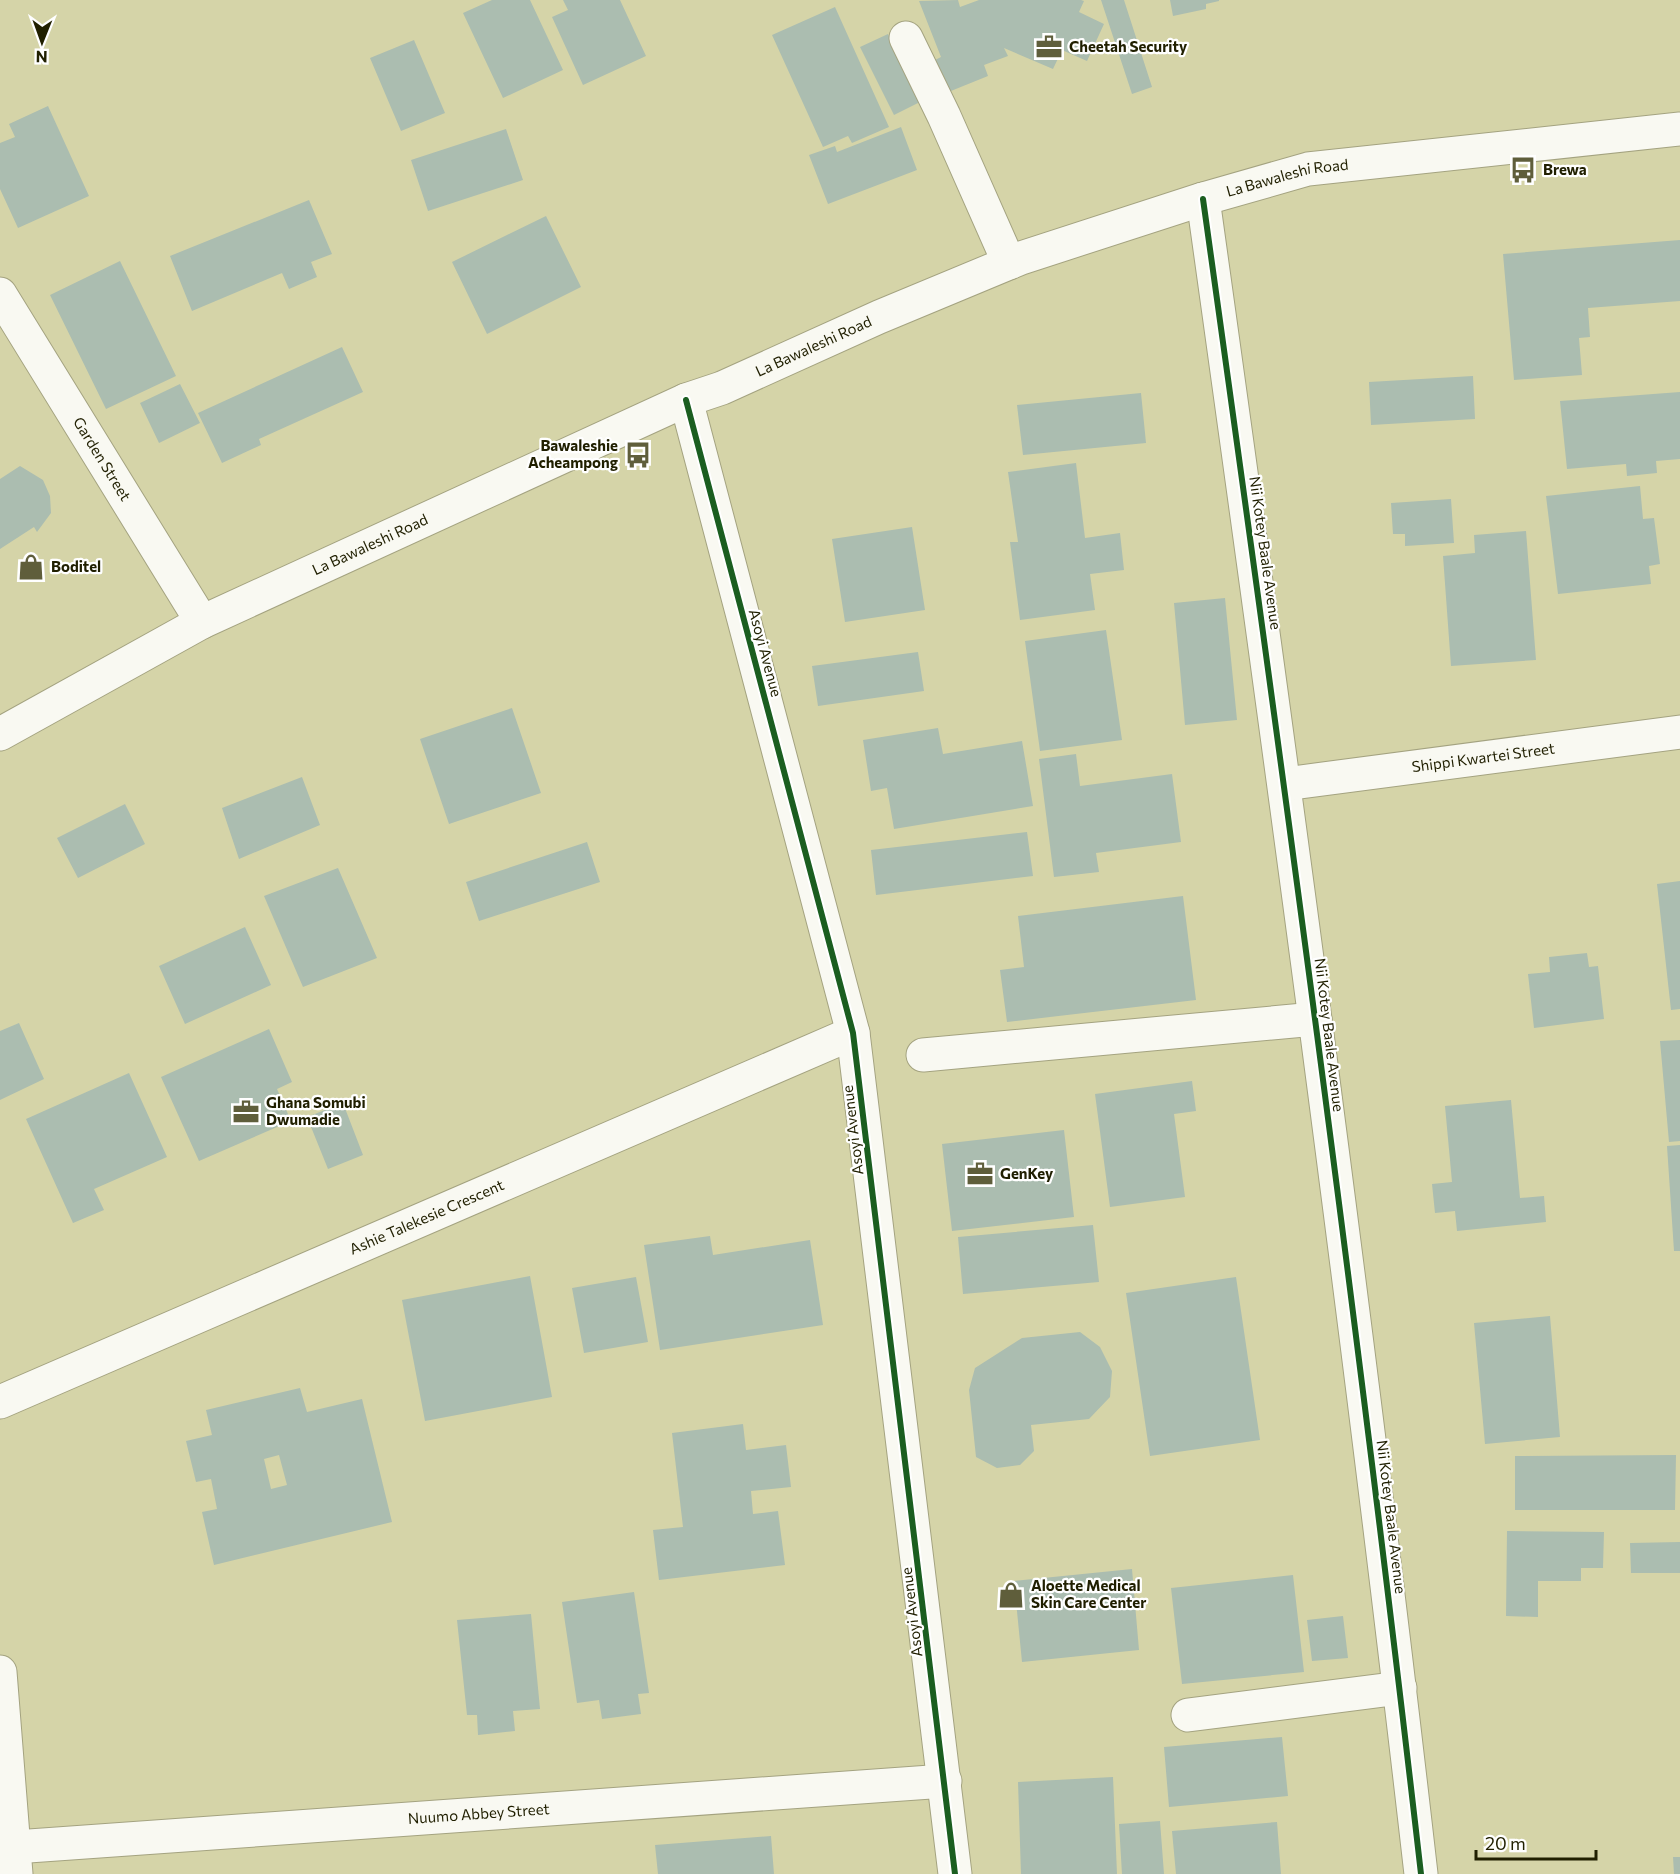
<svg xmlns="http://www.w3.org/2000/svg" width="1680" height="1874" font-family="Commissioner,sans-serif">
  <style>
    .building { fill: #abbdb0; fill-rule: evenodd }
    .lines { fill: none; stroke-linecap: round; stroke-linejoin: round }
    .minor-casing { stroke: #a4a380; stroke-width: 35 }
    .major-casing { stroke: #a4a380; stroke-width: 35 }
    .minor { stroke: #f9f9f2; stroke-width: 33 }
    .major { stroke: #f9f9f2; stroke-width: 33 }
    .cycleway-casing { stroke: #fff; stroke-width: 10 }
    .cycleway { stroke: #1b5e20; stroke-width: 6 }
    .labels { text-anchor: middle; stroke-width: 4.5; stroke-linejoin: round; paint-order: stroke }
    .poi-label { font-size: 15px; font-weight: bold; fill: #201f00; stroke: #fff; text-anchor: start }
    .street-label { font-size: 15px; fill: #201f00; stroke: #fff }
  </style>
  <rect width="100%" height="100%" fill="#d5d4a8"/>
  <path class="building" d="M492 0H530L563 70 503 98 463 13Z
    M563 0H620L646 56 583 85 552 17 568 10Z
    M958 0 960 7 979 0H1081L1084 1 1079 12 1104 24 1087 61 1062 50 1053 69 1004 48 1008 56 984 65 988 76 941 95 929 63 941 57 919 1Z
    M1101 0H1124L1152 87 1132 94Z
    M1170 0H1219V1L1206 4V9L1173 16Z
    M835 7 889 127 852 143 848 136 823 147 772 35Z
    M888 34 920 102 894 115 860 47Z
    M414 40 445 113 401 131 370 58Z
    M48 106 89 196 18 228 0 189V143L15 137 9 124Z
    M901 127 917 170 828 204 809 155 835 146 837 152Z
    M506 129 523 180 428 211 411 160Z
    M309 200 332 254 311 262 317 277 289 289 282 273 192 311 170 256Z
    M546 216 581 287 487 334 452 262Z
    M1680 240V301L1588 308 1590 337 1579 338 1582 375 1514 380 1503 254Z
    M120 261 176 376 106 409 50 295Z
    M342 347 363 392 259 439 261 445 222 463 198 413Z
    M1473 376 1475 419 1371 425 1369 382Z
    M180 384 200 423 159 443 140 403Z
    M1680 392V459L1656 461 1657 473 1627 476 1626 464 1567 469 1560 401Z
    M1141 393 1146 443 1023 455 1017 405Z
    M1076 463 1085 538 1120 533 1124 570 1090 574 1095 610 1020 620 1010 542H1018L1008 472Z
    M20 466 43 480 50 496 51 513 37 532 34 527 0 549V479Z
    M1640 486 1643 519 1654 518 1660 564 1649 566 1651 584 1558 594 1546 496Z
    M1451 499 1454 543 1405 546V534H1393L1391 503Z
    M912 527 925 610 845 622 832 539Z
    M1526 531 1536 660 1451 666 1443 556 1475 553 1474 535Z
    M1225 598 1237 720 1185 725 1174 603Z
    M1106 630 1122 740 1040 751 1025 641Z
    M918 652 924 691 818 706 812 666Z
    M512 708 541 793 449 824 420 739Z
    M938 728 943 754 1022 741 1033 806 894 829 887 788 871 791 863 740Z
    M1076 754 1080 786 1172 774 1181 842 1096 853 1099 872 1054 877 1039 759Z
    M302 777 320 825 239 859 222 808Z
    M125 804 145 844 78 878 57 838Z
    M1027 832 1033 876 876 895 871 850Z
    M587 842 600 882 479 921 466 882Z
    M338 868 377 958 303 987 264 896Z
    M1680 881V1009L1671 1010 1657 884Z
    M1183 896 1196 1000 1007 1022 1000 970 1024 967 1018 916Z
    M245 927 271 985 185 1024 159 966Z
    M1587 953 1589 967 1598 966 1604 1019 1534 1028 1528 974 1550 972 1549 957Z
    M19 1023 44 1079 0 1100V1031Z
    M269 1029 292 1082 277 1089 291 1121 199 1161 161 1077Z
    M1680 1040V1141L1669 1142 1660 1041Z
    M129 1073 167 1157 94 1189 104 1210 73 1223 26 1119Z
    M1192 1081 1196 1111 1174 1114 1185 1197 1110 1207 1095 1094Z
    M1511 1100 1520 1198 1544 1196 1546 1222 1457 1231 1455 1211 1435 1213 1432 1184 1452 1182 1445 1106Z
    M343 1103 363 1155 328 1169 307 1117Z
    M1064 1130 1074 1217 952 1231 942 1144Z
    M1680 1145V1251H1674L1667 1146Z
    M1093 1225 1099 1282 963 1294 958 1237Z
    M710 1236 713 1255 810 1240 823 1325 660 1350 644 1245Z
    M530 1276 552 1397 425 1421 402 1300Z
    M636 1277 648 1342 584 1353 572 1288Z
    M1236 1277 1260 1440 1150 1456 1126 1293Z
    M1550 1316 1560 1437 1485 1444 1474 1323Z
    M1080 1332 1100 1347 1112 1371 1110 1397 1089 1419 1031 1425 1034 1451 1020 1465 997 1468 976 1457 969 1390 975 1368 1022 1338Z
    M300 1388 307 1412 362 1399 392 1522 214 1565 202 1512 217 1509 211 1479 196 1482 186 1441 212 1435 206 1410ZM279 1455 287 1485 271 1489 264 1459Z
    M743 1424 746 1450 786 1445 791 1487 751 1491 753 1514 778 1511 785 1565 659 1580 653 1530 683 1527 672 1433Z
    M1676 1455 1675 1510H1515V1456Z
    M1507 1531 1604 1532 1603 1568H1581V1581H1538V1617L1506 1616Z
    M1680 1542V1573H1631L1630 1543Z
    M1132 1569 1139 1650 1022 1662 1014 1581Z
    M1293 1575 1304 1672 1182 1684 1171 1588Z
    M634 1592 649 1693 638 1694 641 1714 602 1719 599 1700 577 1703 562 1602Z
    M531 1614 540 1709 513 1711 515 1731 478 1735 477 1715H467L457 1620Z
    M1343 1616 1348 1658 1312 1661 1307 1620Z
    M1282 1737 1288 1796 1169 1807 1164 1747Z
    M1113 1777 1117 1874H1021L1018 1782Z
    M1160 1821 1164 1874H1122L1119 1824Z
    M1277 1822 1281 1874H1176L1172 1831Z
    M771 1836 774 1874H658L655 1845Z
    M1673 1857H1680V1874H1674Z"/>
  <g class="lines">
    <g class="minor-casing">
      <g id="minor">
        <path d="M906 38 944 116 1009 263"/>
        <path d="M1203 199C1281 757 1357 1315 1421 1874"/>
        <path id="s1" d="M0 294 202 622"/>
        <path d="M686 400 853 1033 955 1874"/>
        <path id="s2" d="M1285 784 1680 732"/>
        <path d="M923 1055 1315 1019"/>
        <path id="s3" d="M0 1402 853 1033"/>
        <path d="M0 1672 16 1874"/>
        <path d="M1188 1715 1400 1688"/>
        <path id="s4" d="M0 1848 945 1781"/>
      </g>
    </g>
    <g class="major-casing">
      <g id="major">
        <path id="s5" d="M0 734 202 622 686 400 722 388 879 317 1021 258 1203 199 1308 169 1680 129"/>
      </g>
    </g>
    <use href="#minor" class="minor"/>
    <use href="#major" class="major"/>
    <g class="cycleway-casing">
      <path id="cycleway" d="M1203 199C1281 757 1357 1315 1421 1874
        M686 400 853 1033 955 1874"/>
    </g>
    <use href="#cycleway" class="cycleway"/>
  </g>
  <defs>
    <g id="office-bare" transform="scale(2.07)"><path d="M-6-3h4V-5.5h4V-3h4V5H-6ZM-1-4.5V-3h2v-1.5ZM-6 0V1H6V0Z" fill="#5f5e3b" stroke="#fff" stroke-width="2.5" paint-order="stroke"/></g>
    <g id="bus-bare" transform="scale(2.07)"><path d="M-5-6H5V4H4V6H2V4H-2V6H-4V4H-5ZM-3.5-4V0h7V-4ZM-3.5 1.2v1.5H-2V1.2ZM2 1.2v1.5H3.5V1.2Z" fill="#5f5e3b" stroke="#fff" stroke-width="2.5" paint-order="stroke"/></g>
    <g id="shop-bare" transform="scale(2.07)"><path d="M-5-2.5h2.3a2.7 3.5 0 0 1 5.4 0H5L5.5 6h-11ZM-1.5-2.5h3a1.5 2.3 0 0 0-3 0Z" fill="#5f5e3b" stroke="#fff" stroke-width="2.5" paint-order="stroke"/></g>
  </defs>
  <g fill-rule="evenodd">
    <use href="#office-bare" x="1049" y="47"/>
    <use href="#bus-bare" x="1523" y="170"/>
    <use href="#bus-bare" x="638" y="455"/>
    <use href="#shop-bare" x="31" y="567"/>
    <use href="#office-bare" x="246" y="1112"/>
    <use href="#office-bare" x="980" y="1174"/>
    <use href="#shop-bare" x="1011" y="1595"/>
  </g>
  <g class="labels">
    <g class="poi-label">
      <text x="1069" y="52">Cheetah Security</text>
      <text x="1543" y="175">Brewa</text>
      <text x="618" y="451" text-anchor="end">Bawaleshie<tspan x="618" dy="17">Acheampong</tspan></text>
      <text x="51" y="572">Boditel</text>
      <text x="266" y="1108">Ghana Somubi<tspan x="266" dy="17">Dwumadie</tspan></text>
      <text x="1000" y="1179">GenKey</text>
      <text x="1031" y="1591">Aloette Medical<tspan x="1031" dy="17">Skin Care Center</tspan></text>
    </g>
    <g class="street-label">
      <text dy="5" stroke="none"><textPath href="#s5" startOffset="1406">La Bawaleshi Road</textPath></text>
      <text dy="5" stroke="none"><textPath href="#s5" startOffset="902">La Bawaleshi Road</textPath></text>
      <text dy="5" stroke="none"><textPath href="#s1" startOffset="194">Garden Street</textPath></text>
      <text dy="5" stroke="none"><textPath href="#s5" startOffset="416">La Bawaleshi Road</textPath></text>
      <text transform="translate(1265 553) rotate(82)" y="5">Nii Kotey Baale Avenue</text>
      <text transform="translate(765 653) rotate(75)" y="5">Asoyi Avenue</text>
      <text dy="5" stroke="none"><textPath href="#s2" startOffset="200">Shippi Kwartei Street</textPath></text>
      <text transform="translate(1329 1035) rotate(83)" y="5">Nii Kotey Baale Avenue</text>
      <text transform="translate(853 1130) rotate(-97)" y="5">Asoyi Avenue</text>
      <text dy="5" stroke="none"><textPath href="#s3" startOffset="465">Ashie Talekesie Crescent</textPath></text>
      <text transform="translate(1391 1517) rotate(83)" y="5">Nii Kotey Baale Avenue</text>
      <text transform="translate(912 1612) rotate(-97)" y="5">Asoyi Avenue</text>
      <text dy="5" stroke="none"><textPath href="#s4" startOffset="480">Nuumo Abbey Street</textPath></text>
    </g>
  </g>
  <g transform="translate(42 42) rotate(181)" stroke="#ffffff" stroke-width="4.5" paint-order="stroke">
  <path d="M0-4.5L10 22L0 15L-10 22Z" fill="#201f00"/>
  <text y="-9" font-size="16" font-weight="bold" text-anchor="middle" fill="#201f00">N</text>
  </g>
  <path d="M1476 1850v9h120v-9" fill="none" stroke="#201f00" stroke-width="3"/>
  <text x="1485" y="1850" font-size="18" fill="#201f00" stroke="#ffffff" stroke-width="4.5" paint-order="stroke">20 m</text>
</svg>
